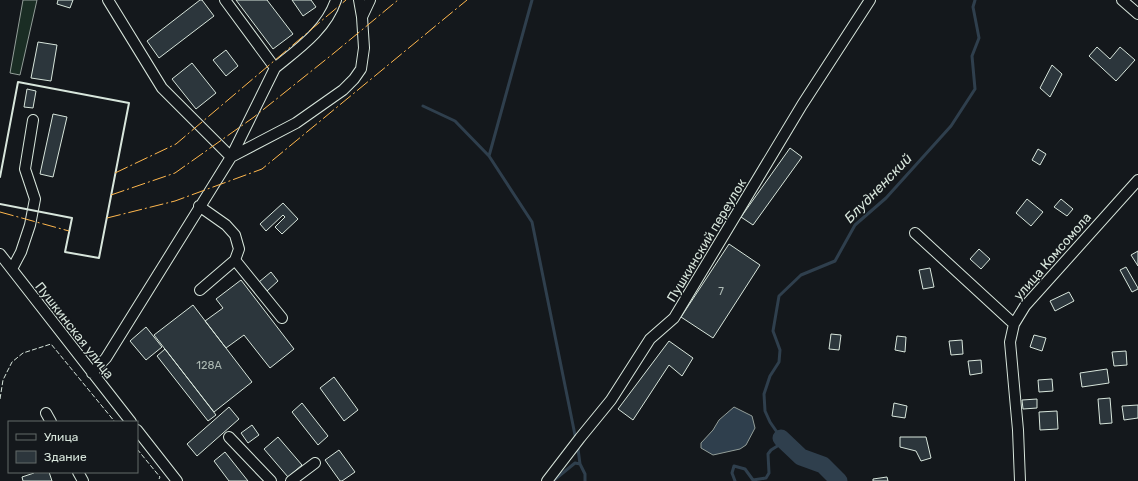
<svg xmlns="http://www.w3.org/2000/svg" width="1138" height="481" font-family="Rubik,sans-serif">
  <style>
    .green { fill: #1a2d24; stroke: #939e99 }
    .water { fill: #2f3f4d; stroke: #939e99 }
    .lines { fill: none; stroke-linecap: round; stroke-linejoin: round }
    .stream { stroke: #2f3f4d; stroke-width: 3 }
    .river { stroke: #2f3f4d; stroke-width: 17 }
    .building { fill: #2c363c; stroke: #d8e6dc }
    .minor-casing { stroke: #d8e6dc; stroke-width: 12 }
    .minor { stroke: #14181c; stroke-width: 10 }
    .fence { stroke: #d8e6dc; stroke-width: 1; stroke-dasharray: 5 2; stroke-linecap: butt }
    .wall { stroke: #d8e6dc; stroke-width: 2 }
    .power { stroke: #ffb74d; stroke-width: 1; stroke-dasharray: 14 3 2 3; stroke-linecap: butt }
    .labels { text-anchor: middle; stroke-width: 3; stroke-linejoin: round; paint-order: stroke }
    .number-label { font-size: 11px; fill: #adbab4 }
    .street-label { font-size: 13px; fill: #d8e6dc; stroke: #14181c }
    .water-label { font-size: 14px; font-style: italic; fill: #d8e6dc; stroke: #14181c }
  </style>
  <rect width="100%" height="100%" fill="#14181c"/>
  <path class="green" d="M23 0H37L20 75 10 73Z"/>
  <path class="water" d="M734 407 752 416 755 428 746 445 740 449 713 455 701 448V443L713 430 719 420Z"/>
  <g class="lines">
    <path class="stream" d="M532 0 489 156 532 222 575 435
      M423 106 455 121 489 156
      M578 449 580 464
      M553 481 575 463 580 464 585 474V481
      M735 481 732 473 734 466 745 469 753 480 766 478 769 473 768 454 771 450 779 445 781 438 770 422 765 411 764 394 770 376 779 362 780 350 773 331 779 296 801 275 835 261 855 225 886 198 951 126 975 89 972 56 979 38 973 7 975 0"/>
    <path class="river" d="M781 438 801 457 823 465 839 481"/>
  </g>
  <path class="building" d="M58 0H73L70 8 57 4Z
    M200 0H202L214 16 159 58 147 41Z
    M236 0H267L293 34 273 49Z
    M292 0H311L316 7 303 16Z
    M38 42 57 45 51 81 31 78Z
    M1097 47 1110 59 1120 47 1135 60 1116 81 1089 56Z
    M226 50 238 66 226 76 213 60Z
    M192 63 216 93 196 109 172 79Z
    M1052 65 1062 74 1050 97 1040 88Z
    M27 89 36 91 33 108 24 107Z
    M53 114 67 117 53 177 40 174Z
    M790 148 802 157 753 225 741 217Z
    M1038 149 1046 154 1040 165 1032 160Z
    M1027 199 1043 212 1031 226 1016 213Z
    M1061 199 1073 209 1067 216 1054 207Z
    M283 203 298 219 282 234 275 227 285 217 283 215 266 231 260 224Z
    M729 244 760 265 713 338 681 317Z
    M979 249 990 259 981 269 970 259Z
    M1138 251V266L1131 255Z
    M1126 267 1138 288V289L1132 292 1120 270Z
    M930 268 934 287 923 289 919 270Z
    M271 272 278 281 267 291 259 282Z
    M241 280 294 349 270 368 244 335 226 348 205 321 223 308 216 299Z
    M1069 292 1074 301 1055 311 1050 301Z
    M193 305 252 382 214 412 154 335Z
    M146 327 162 347 146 360 130 341Z
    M831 334 841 335 839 350 829 349Z
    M1034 335 1046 338 1042 351 1030 347Z
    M897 336 906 337 905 352 895 350Z
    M962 340 963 354 951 355 949 341Z
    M669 341 693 358 682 376 669 365 633 420 618 409Z
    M165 349 216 415 208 421 157 356Z
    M1126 351 1127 365 1114 366 1112 352Z
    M981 360 982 373 970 375 968 361Z
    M1107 369 1109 383 1082 387 1080 373Z
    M334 377 358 410 344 421 320 388Z
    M1052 379 1053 391 1039 392 1038 380Z
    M1110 398 1112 423 1100 424 1098 399Z
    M1037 399V408L1023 409 1022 400Z
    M302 403 328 436 318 445 292 412Z
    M894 403 907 406 905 418 892 416Z
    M1138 405V418L1124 420 1122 406Z
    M229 407 239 419 197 456 187 444Z
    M1057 411 1058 429 1040 430 1039 412Z
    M252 425 259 435 248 443 241 433Z
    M278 437 302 465 288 477 264 449Z
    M900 437H926L931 458 921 461 916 451 900 447Z
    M339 450 355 472 342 481H340L325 460Z
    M225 452 248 481H229L214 461Z
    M34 472H49L52 481H23L22 477 34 473Z
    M887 477 888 481H873V479Z"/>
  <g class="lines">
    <g class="minor-casing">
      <path id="minor" d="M108 0 162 88 231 157 275 68 225 0
        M359 0 362 17
        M1122 0 1138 14
        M275 68C298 49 326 30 336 0
        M199 206 226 225 235 235 239 249 235 260 200 290
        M915 233 1014 324
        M0 254 131 422
        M235 260 282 318
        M12 269 21 252 30 225 35 199 25 169 33 120
        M92 373 106 358 231 157 296 123 343 90 354 79 361 69 364 48 362 17 370 0
        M46 413 51 422
        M137 430 177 481
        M229 437 271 481
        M78 472 83 481
        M291 481 315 463
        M547 481 580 438 611 400 650 339 674 318 802 105 870 0
        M1020 481 1018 430 1010 342 1014 324 1025 306 1138 180"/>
    </g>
    <use href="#minor" class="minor"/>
    <path class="fence" d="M0 399 3 380 12 362 23 353 51 344 115 422
      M137 449 160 477 159 479"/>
    <path class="wall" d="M0 177 18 82 129 103 99 258 65 252 72 218 0 204"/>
    <path class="power" d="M115 173 176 144 346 0
      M111 195 175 173 254 117 334 53 398 0
      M0 212 69 231
      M107 218 175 201 262 169 467 0"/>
  </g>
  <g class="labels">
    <g class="number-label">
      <text x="721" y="295">7</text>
      <text x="209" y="369">128А</text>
    </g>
    <g class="street-label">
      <text transform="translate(706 240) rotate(-59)" y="5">Пушкинский переулок</text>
      <text transform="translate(1052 256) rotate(-49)" y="5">улица Комсомола</text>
      <text transform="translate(75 330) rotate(52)" y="5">Пушкинская улица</text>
    </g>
    <g class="water-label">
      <text transform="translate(878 188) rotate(-46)" y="5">Блудненский</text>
    </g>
  </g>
  <rect x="8" y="421" width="130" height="52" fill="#14181c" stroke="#626a69"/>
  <rect x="16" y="434" width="20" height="6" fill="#14181c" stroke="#626a69"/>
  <text x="44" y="441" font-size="12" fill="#d8e6dc">Улица</text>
  <rect x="16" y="451" width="20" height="12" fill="#2c363c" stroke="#626a69"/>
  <text x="44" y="461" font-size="12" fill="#d8e6dc">Здание</text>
</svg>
